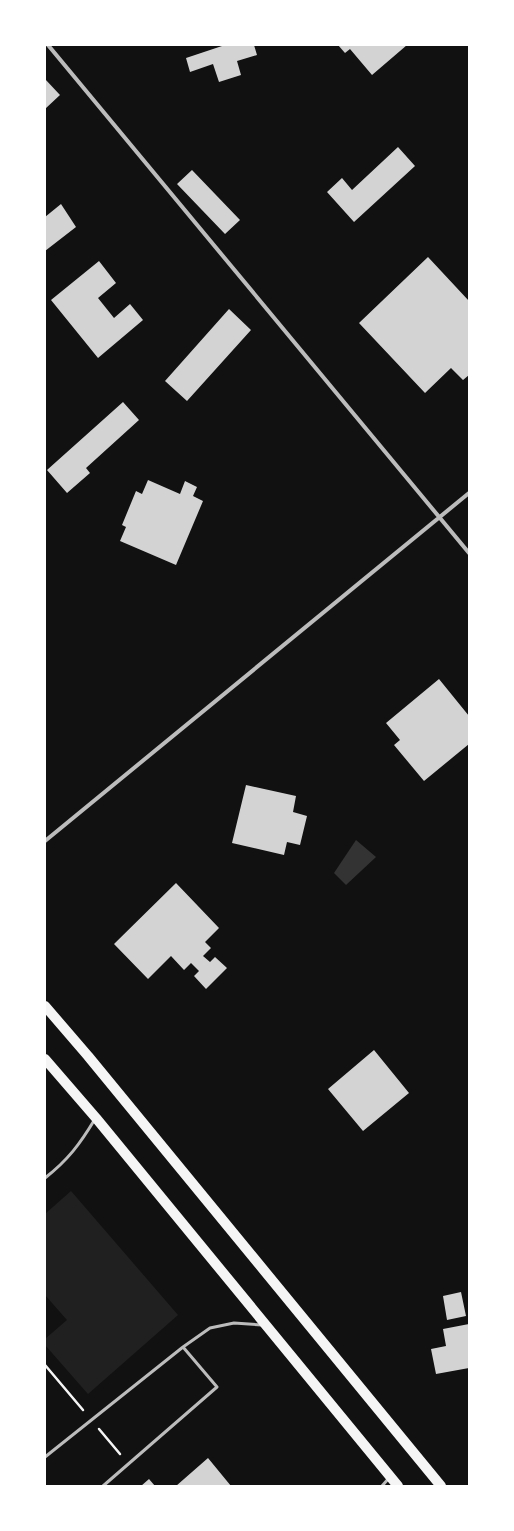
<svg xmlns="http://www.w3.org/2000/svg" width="514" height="1531" font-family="'Open Sans',sans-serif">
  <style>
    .green { fill: #202020 }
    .water { fill: #333 }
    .building { fill: #d3d3d3 }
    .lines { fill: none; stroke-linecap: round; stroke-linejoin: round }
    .path { stroke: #f5f5f5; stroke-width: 2.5 }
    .service { stroke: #bcbcbc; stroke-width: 3 }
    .minor { stroke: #bcbcbc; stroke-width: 4 }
    .primary { stroke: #f5f5f5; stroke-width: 10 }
  </style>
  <rect width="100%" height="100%" fill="#111"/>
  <path class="green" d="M71 1191 178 1315 88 1394 45 1345V1339L67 1320 45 1295V1214Z"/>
  <path class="water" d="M356 840 376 857 346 885 334 873Z"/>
  <path class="building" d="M225 45H254L257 55 237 61 241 75 219 82 213 64 190 72 186 58Z
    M338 45H407L372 75 350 49 345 53Z
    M45 79 60 95 45 109Z
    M398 147 415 166 354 222 327 192 342 178 352 190Z
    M192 170 240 220 225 234 177 184Z
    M61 204 76 227 45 251V217Z
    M428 257 469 301V375L463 380 451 368 425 393 359 323Z
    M99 261 116 283 98 298 114 318 130 304 143 320 98 358 51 300Z
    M229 309 251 330 187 401 165 381Z
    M123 402 139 420 86 468 90 473 67 493 47 470Z
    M148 480 180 494 185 481 197 487 193 496 203 501 176 565 120 541 126 527 122 525 136 491 142 494Z
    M439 679 469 716V744L424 781 394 745 400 740 386 723Z
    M246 785 296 796 293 812 307 816 300 845 287 842 284 855 232 843Z
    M176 883 219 928 205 942 211 948 203 956 210 962 215 957 227 968 206 989 194 976 199 971 191 963 184 970 171 956 148 979 114 944Z
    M374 1050 409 1093 363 1131 328 1089Z
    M461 1292 466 1316 447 1320 443 1296Z
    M469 1324V1368L436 1374 431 1349 446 1346 443 1329Z
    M208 1458 231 1486H176Z
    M149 1479 155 1486H141Z"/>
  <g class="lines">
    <path class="path" d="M45 1365 83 1410
      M99 1429 120 1454"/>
    <path class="service" d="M45 1178C68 1160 80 1144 95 1119
      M45 1457 183 1347 210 1328 234 1323 262 1325
      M103 1486 217 1387 183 1347
      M382 1486 389 1478"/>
    <path class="minor" d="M48 45 469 553
      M45 841 469 493"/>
    <path class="primary" d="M45 1006 88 1056 441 1486
      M45 1059 96 1118 398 1486"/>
  </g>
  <rect width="514" height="1531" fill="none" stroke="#ffffff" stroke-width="92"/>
</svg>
